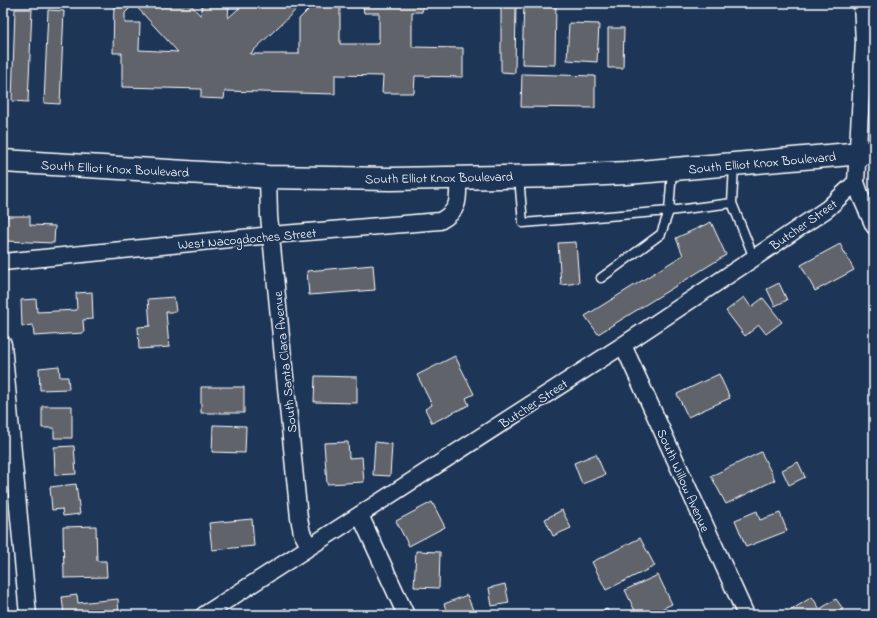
<svg xmlns="http://www.w3.org/2000/svg" width="877" height="618" font-family="'Indie Flower',sans-serif">
  <style>
    .building { fill: #60646a; stroke: #fff; fill-rule: evenodd }
    .lines { fill: none; stroke-linecap: round; stroke-linejoin: round }
    .lane-casing { stroke: #fff; stroke-width: 11 }
    .street-casing { stroke: #fff; stroke-width: 19 }
    .secondary-casing { stroke: #fff; stroke-width: 25 }
    .lane { stroke: #1d3557; stroke-width: 8 }
    .street { stroke: #1d3557; stroke-width: 16 }
    .secondary { stroke: #1d3557; stroke-width: 22 }
    .labels { text-anchor: middle; stroke-width: 3.5; stroke-linejoin: round; paint-order: stroke }
    .street-label { font-size: 13px; fill: #fff; stroke: #1d3557 }
  </style>
  <rect width="100%" height="100%" fill="#1d3557"/>
  <filter id="ink" filterUnits="userSpaceOnUse"><feTurbulence type="fractalNoise" baseFrequency=".025" numOctaves="2"/><feDisplacementMap in="SourceGraphic" scale="8" xChannelSelector="R" yChannelSelector="G"/><feConvolveMatrix kernelMatrix="1 2 1 2 8 2 1 2 1" color-interpolation-filters="sRGB"/></filter>
  <g filter="url(#ink)">
    <path class="building" d="M114 3H189L201 16 202 3H229L228 18 245 3H455V6H423L422 12H412V47L463 48V77L415 76 414 93H382L383 76 335 75V94L225 91 224 99 201 98V89L122 87V53H113ZM134 4 178 52 139 50 140 23H125V13ZM302 4 308 10 299 19V54H250ZM340 7H363L364 13H379V44H340Z
      M501 3H516L515 73 501 72Z
      M524 3H556L555 65 522 64Z
      M15 9H32L28 102 12 101Z
      M48 10 64 11 60 104 44 103Z
      M569 23 599 24 597 62 567 60Z
      M608 28H624L623 68H608Z
      M522 74 595 76V108L521 107Z
      M6 216H30V225L55 226 54 243 5 241Z
      M711 222 726 255 598 334 585 316 683 255 676 238Z
      M576 242 579 283 561 285 558 243Z
      M840 244 854 270 815 291 801 265Z
      M373 265 375 290 309 295 307 271Z
      M779 283 787 300 775 306 767 289Z
      M92 292 93 319 83 320 84 333 34 336 33 325 22 326 21 300 36 299 37 312 77 310 76 293Z
      M174 297 176 312H166L169 347 139 349 138 327 150 326 148 299Z
      M744 297 751 307 763 298 782 322 766 334 759 325 745 336 726 311Z
      M455 356 474 394 466 398 469 405 432 423 425 409 432 405 417 375Z
      M59 366 60 377H68L69 389 40 390 39 368Z
      M719 374 730 398 688 417 677 394Z
      M315 376 357 377V403L314 402Z
      M201 387H244V413H201Z
      M42 406H72V438H54V428H42Z
      M213 425 246 426 245 453 212 452Z
      M348 442 349 458 362 457 364 482 327 484 324 443Z
      M375 442 392 444 390 476 373 475Z
      M74 446 76 474 55 475 54 447Z
      M761 452 775 480 726 504 711 476Z
      M596 454 605 475 582 484 574 463Z
      M798 462 805 477 789 485 782 470Z
      M76 484 80 514 63 516 62 509 52 510 50 487Z
      M432 502 445 527 409 546 396 521Z
      M562 510 571 528 553 536 545 519Z
      M757 511 760 520 780 513 787 531 746 547 735 520Z
      M252 519 254 546 212 550 209 523Z
      M96 526 97 561H106L107 577 64 578 63 527Z
      M640 538 655 566 606 590 592 562Z
      M416 551 440 552 439 588 414 587Z
      M658 575 672 604 649 615H637L625 590Z
      M505 584 509 603 492 606 489 588Z
      M77 595 78 603 118 599 119 615H64L62 597Z
      M467 595 475 615H448L444 604Z
      M812 597 820 609 836 599 843 609 832 615H783Z
      M286 608 289 615H272Z
      M607 609 610 615H594Z"/>
    <g class="lines">
      <g class="lane-casing">
        <path id="lane" d="M734 165 732 203 754 258
          M519 177 523 223 669 211 732 203
          M601 278 661 234 669 211 672 170"/>
      </g>
      <g class="street-casing">
        <path id="street" d="M862 3 864 42 856 182 861 197 874 226
          M268 177 269 216 299 518 302 533 309 546
          M3 262 271 235 440 221C461 210 458 198 458 178
          M3 344 28 615
          M623 345 746 615
          M360 515 406 615
          M204 615 623 345 754 258 827 209 856 182"/>
      </g>
      <g class="secondary-casing">
        <path id="secondary" d="M3 161 268 177 391 179 562 176 627 173 874 152"/>
      </g>
      <use href="#lane" class="lane"/>
      <use href="#street" class="street"/>
      <use href="#secondary" class="secondary"/>
    </g>
  </g>
  <g class="labels">
    <g class="street-label">
      <text transform="translate(762 162) rotate(-5)" y="5">South Elliot Knox Boulevard</text>
      <text transform="translate(115 168) rotate(3)" y="5">South Elliot Knox Boulevard</text>
      <text transform="translate(439 177) rotate(-1)" y="5">South Elliot Knox Boulevard</text>
      <text transform="translate(803 224) rotate(-35)" y="5">Butcher Street</text>
      <text transform="translate(247 238) rotate(-5)" y="5">West Nacogdoches Street</text>
      <text transform="translate(284 362) rotate(-96)" y="5">South Santa Clara Avenue</text>
      <text transform="translate(533 403) rotate(-33)" y="5">Butcher Street</text>
      <text transform="translate(684 480) rotate(66)" y="5">South Willow Avenue</text>
    </g>
  </g>
  <rect width="877" height="618" fill="none" stroke="#1d3557" stroke-width="16"/>
  <rect x="8" y="8" width="861" height="602" fill="none" stroke="#fff" stroke-width="1.5" filter="url(#ink)"/>
</svg>
